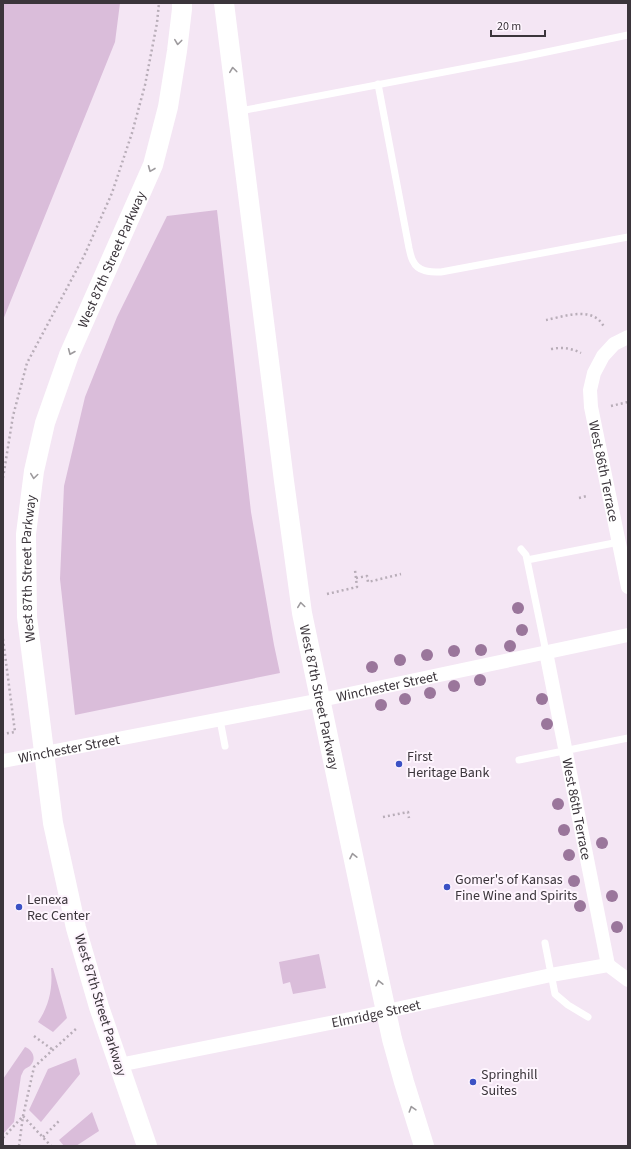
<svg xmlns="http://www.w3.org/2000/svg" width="631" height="1149" font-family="'Source Sans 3',sans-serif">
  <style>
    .green { fill: #dabdda }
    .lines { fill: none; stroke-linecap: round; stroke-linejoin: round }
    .path { stroke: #b8adb8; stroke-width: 2.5; stroke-dasharray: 2 3; stroke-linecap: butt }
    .lane { stroke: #fff; stroke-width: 7 }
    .street { stroke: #fff; stroke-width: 14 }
    .secondary { stroke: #fff; stroke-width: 20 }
    .tree { fill: #9a769b }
    .oneway { stroke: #9d9a9d }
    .poi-dot { fill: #3b51c4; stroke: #fef5fe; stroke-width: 1.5 }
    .labels { text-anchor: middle; stroke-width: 4; stroke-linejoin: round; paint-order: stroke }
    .street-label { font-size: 14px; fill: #3b353b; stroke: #fef5fe }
    .poi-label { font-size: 14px; fill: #3b353b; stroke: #fef5fe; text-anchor: start }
  </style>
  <rect width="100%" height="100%" fill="#f4e6f4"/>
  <path class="green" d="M3 3H120L115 42 3 320Z
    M217 210 251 512 274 645 280 673 75 715 60 579 64 486 85 397 117 317 167 216Z
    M319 954 326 988 293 994 290 982 283 984 279 962Z
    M51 968H53L67 1018 53 1032 38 1022C49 1006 53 988 51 968Z
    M25 1047C33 1050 37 1059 30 1066 29 1067 25 1068 24 1070 23 1071 22 1074 21 1076L14 1122 3 1134V1079Z
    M76 1058 80 1074 41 1122 29 1110 48 1069Z
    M92 1112 99 1131 76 1146H64L59 1140Z"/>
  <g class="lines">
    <path class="path" d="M546 320C562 317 585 308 599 320 601 322 603 325 605 328
      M551 349C562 347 571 348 581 353
      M611 406 628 402
      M3 478 13 416 27 363 84 256 112 193 132 133 145 85 157 23 159 3
      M579 498 587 496
      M356 578 367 576 368 582 401 574
      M327 594 357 587 355 570
      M3 639 15 732 3 734
      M383 817 408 812 409 818
      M34 1036 53 1050
      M43 1137 59 1121
      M3 1138 23 1116 51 1146
      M19 1146 23 1116 34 1067 77 1028"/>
    <path class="lane" d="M378 84 409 248C410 252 411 258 413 261 418 272 430 272 441 272L628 237
      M240 111 518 58 628 35
      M521 549 526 555 546 652
      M527 560 619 542
      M220 720 225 746
      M519 760 628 738
      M545 943 555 994 568 1005 588 1017"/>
    <g class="street">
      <path id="s1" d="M628 337 614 344 603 356 594 373 590 390 591 407 628 587"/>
      <path id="s2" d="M546 652 608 965"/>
      <path id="s3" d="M3 761 321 700 628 635"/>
      <path id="s4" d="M119 1065 360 1017 551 975 608 965 628 980"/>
    </g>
    <g class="secondary">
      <path id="s5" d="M224 3 284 481 302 613 379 979 392 1039 404 1082 424 1146"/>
      <path id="s6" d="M147 1146 99 1007 76 928 53 823 27 617 26 534 34 471 45 423 69 355 153 165 168 107 177 51 182 9V3"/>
    </g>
  </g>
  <g class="tree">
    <circle cx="518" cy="608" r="6"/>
    <circle cx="522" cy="630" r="6"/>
    <circle cx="510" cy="646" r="6"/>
    <circle cx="481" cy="650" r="6"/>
    <circle cx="454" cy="651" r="6"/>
    <circle cx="427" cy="655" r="6"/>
    <circle cx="400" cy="660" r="6"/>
    <circle cx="372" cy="667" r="6"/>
    <circle cx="480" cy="680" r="6"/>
    <circle cx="454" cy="686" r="6"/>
    <circle cx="430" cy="693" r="6"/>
    <circle cx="405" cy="699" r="6"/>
    <circle cx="542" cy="699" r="6"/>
    <circle cx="381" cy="705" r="6"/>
    <circle cx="547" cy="724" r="6"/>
    <circle cx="558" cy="804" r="6"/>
    <circle cx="564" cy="830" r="6"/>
    <circle cx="602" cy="843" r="6"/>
    <circle cx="569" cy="855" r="6"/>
    <circle cx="574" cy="881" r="6"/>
    <circle cx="612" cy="896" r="6"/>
    <circle cx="580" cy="906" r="6"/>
    <circle cx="617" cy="927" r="6"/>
  </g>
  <defs><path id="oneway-chevron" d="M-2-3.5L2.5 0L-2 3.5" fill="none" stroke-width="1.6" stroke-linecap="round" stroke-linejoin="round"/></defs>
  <g class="oneway">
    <use href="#oneway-chevron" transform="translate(178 42) rotate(97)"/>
    <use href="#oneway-chevron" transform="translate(233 70) rotate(-97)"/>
    <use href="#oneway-chevron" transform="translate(151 169) rotate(112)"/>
    <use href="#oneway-chevron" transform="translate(71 352) rotate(113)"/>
    <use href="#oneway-chevron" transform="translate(34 476) rotate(98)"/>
    <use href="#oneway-chevron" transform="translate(301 605) rotate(-98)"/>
    <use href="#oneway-chevron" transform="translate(353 856) rotate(-102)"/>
    <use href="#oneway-chevron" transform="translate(379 983) rotate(-103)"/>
    <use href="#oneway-chevron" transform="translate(412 1109) rotate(-107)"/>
  </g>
  <g class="poi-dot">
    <circle cx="399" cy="764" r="4"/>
    <circle cx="447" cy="887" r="4"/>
    <circle cx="19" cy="907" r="4"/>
    <circle cx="473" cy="1082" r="4"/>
  </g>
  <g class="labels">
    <g class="street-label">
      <text dy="5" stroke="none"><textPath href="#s6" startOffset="917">West 87th Street Parkway</textPath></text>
      <text dy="5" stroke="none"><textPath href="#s1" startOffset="151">West 86th Terrace</textPath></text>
      <text dy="5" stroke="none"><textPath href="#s6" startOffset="593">West 87th Street Parkway</textPath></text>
      <text dy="5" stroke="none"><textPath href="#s3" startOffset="391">Winchester Street</textPath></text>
      <text dy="5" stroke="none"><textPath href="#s5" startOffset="701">West 87th Street Parkway</textPath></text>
      <text dy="5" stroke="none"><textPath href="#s3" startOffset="67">Winchester Street</textPath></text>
      <text dy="5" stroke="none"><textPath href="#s2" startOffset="160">West 86th Terrace</textPath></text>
      <text transform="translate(101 1005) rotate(73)" y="5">West 87th Street Parkway</text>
      <text dy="5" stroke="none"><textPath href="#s4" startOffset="262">Elmridge Street</textPath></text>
    </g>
    <g class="poi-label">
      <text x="407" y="761">First<tspan x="407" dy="16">Heritage Bank</tspan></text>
      <text x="455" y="884">Gomer's of Kansas<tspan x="455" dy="16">Fine Wine and Spirits</tspan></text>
      <text x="27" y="904">Lenexa<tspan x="27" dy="16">Rec Center</tspan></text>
      <text x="481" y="1079">Springhill<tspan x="481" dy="16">Suites</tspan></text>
    </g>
  </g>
  <rect width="631" height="1149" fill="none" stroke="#3b353b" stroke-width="8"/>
  <path d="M491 30v6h54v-6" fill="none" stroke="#3b353b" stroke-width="2"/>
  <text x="497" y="30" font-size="12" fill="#3b353b" stroke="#fef5fe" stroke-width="3" paint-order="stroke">20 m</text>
</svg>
